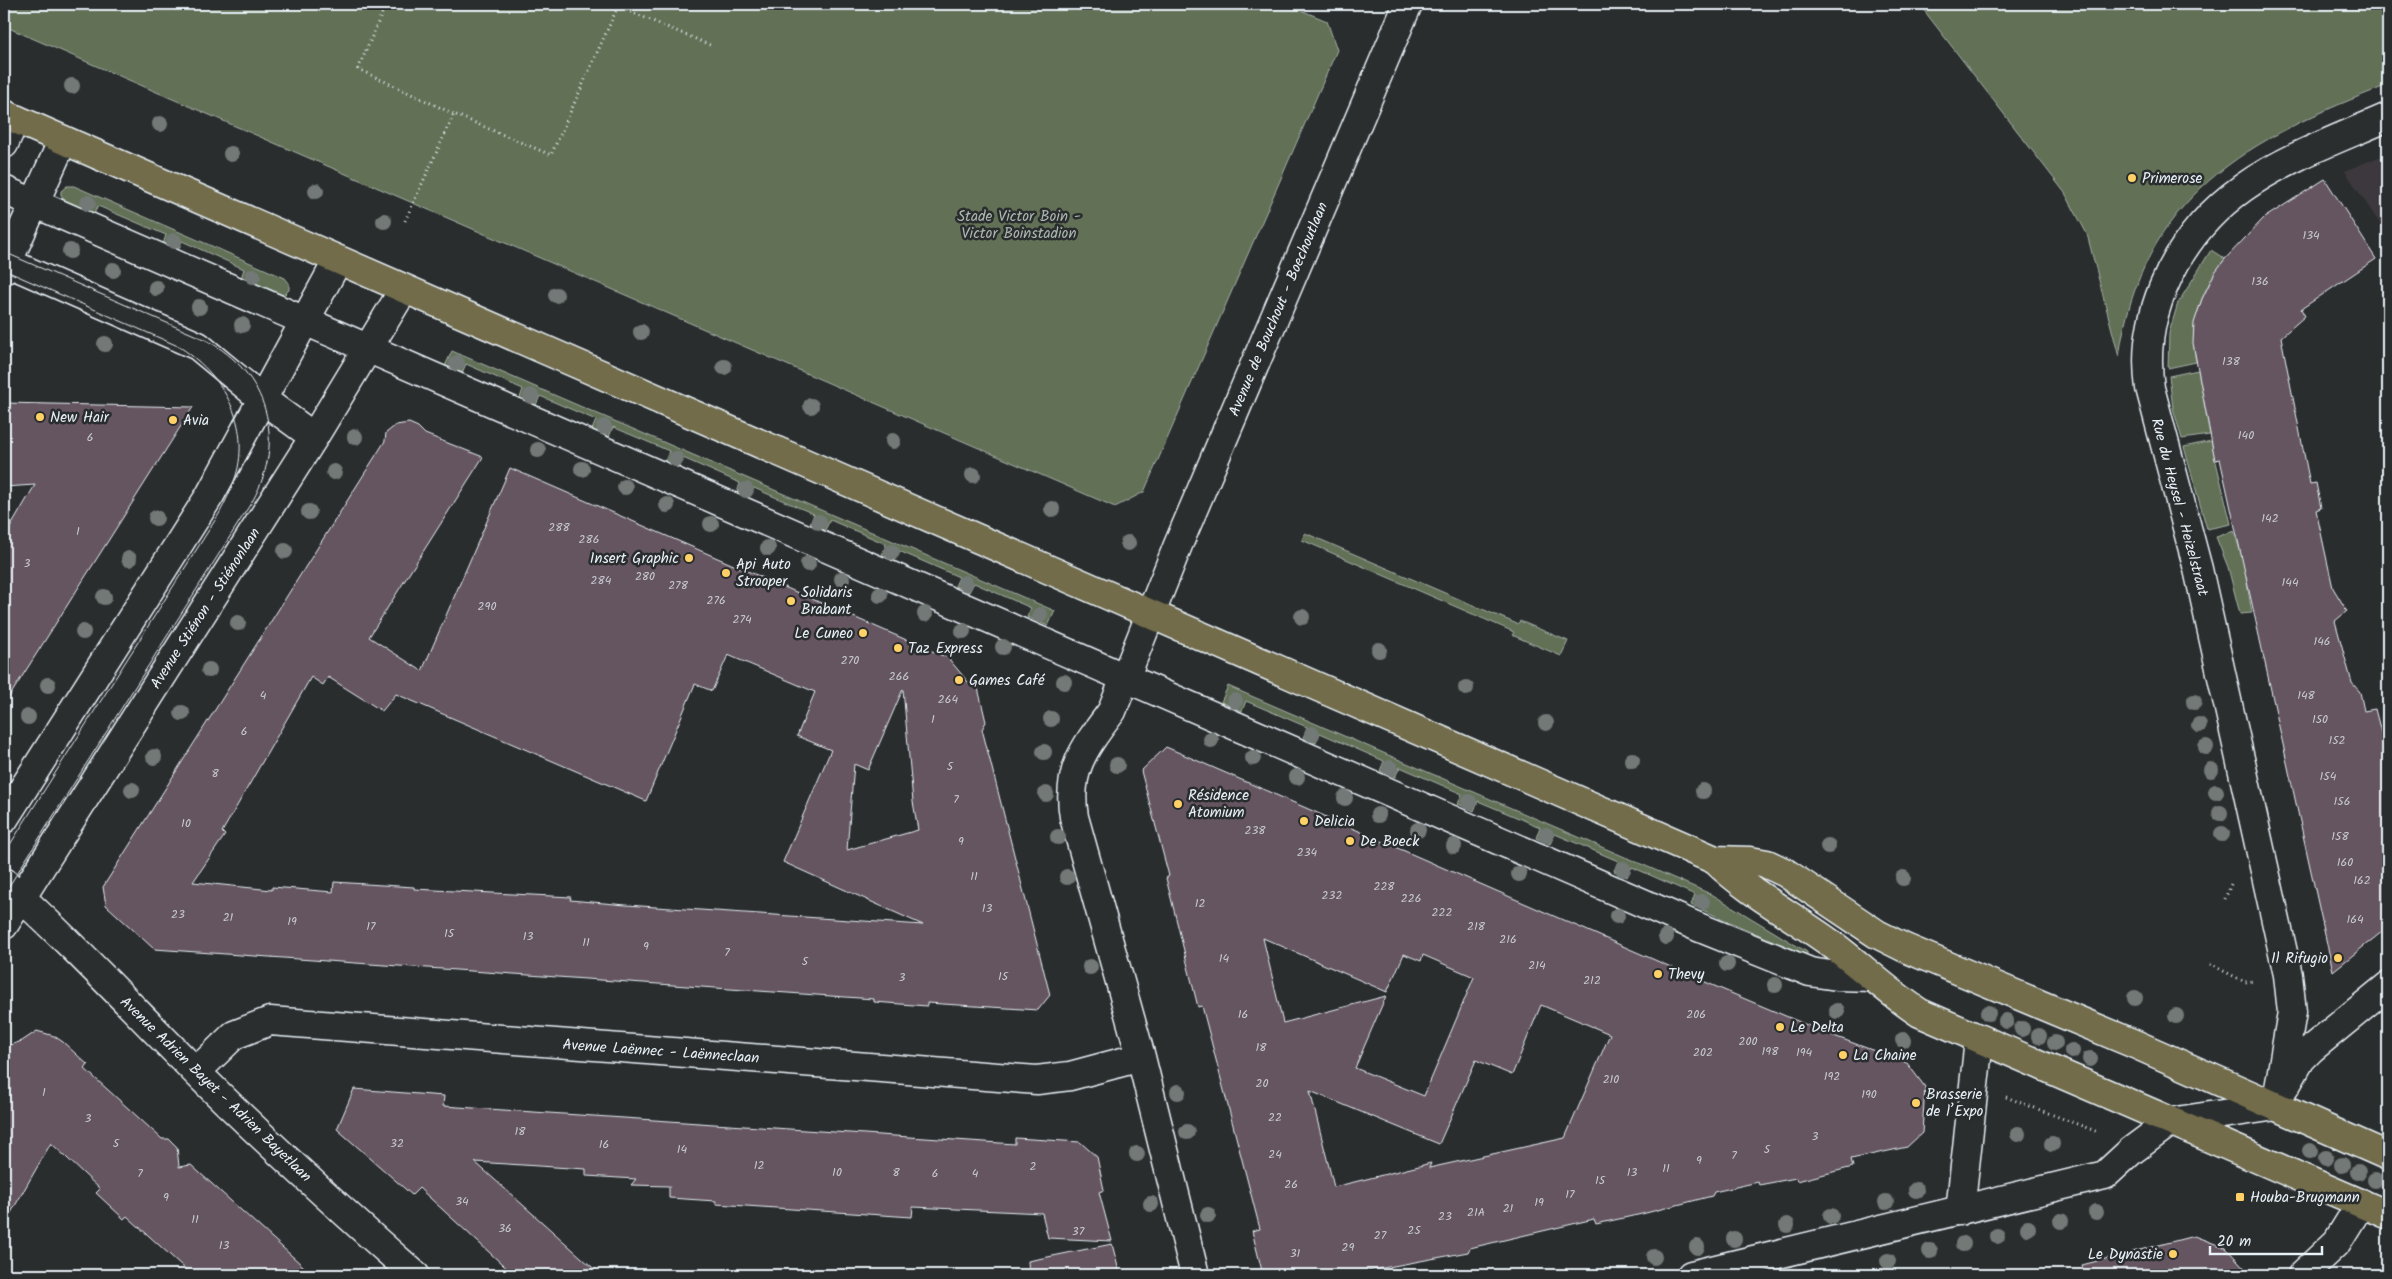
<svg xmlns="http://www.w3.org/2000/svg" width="2392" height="1279" font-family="Kalam,sans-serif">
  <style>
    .built { fill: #3c393d }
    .green { fill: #627057; stroke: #a5b0a8 }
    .building { fill: #655560; stroke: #e8f1f8; fill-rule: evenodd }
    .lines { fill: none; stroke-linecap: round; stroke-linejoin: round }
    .minor-casing { stroke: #e8f1f8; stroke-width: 31 }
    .major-casing { stroke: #e8f1f8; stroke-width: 31 }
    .path { stroke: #e8f1f8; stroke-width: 3; stroke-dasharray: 1 4; stroke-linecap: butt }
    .minor { stroke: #2a2d2e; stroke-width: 28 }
    .major { stroke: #726c4b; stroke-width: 28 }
    .tram { stroke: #e8f1f8; stroke-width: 1 }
    .tree { fill: #727976 }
    .poi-dot { fill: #ffd166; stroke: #2a2d2e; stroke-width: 2 }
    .labels { text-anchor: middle; stroke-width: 5; stroke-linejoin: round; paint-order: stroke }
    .number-label { font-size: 12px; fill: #c7cad2 }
    .poi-label { font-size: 15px; fill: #e8f1f8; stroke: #2a2d2e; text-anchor: start }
    .park-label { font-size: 15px; fill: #acb7b0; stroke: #2a2d2e }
    .street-label { font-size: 15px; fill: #e8f1f8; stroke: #2a2d2e }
  </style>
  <rect width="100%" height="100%" fill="#2a2d2e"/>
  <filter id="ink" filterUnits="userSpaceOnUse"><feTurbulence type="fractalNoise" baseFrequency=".02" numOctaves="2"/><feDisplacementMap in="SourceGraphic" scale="10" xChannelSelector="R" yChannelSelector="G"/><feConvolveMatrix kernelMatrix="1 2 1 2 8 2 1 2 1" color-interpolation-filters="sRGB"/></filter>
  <g filter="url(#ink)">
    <path class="built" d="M2388 153V236L2345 171Z"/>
    <path class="green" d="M4 4H1286L1327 21 1337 50 1144 492 1115 507 4 26Z
      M1919 4H2388V85C2249 138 2141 195 2119 357L2087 234 2065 193Z
      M67 186H74L285 278 289 283V290L285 294 281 295 241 278 244 269 182 241 178 251 163 244 166 235 98 206 94 214 64 201 61 195V191Z
      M2211 250 2225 259C2202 289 2188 324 2196 362L2168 368 2169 333 2178 303Z
      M452 351 1055 611 1048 626 1027 617 1031 608 974 583 969 592 955 586 959 577 899 551 895 560 882 555 886 544 830 520 825 530 810 524 814 514 754 488 749 497 737 492 740 483 683 458 679 467 665 461 669 451 613 427 609 437 592 430 596 420 540 396 536 405 520 398 523 389 466 364 462 373 445 366Z
      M2198 370 2210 435 2182 439 2173 408 2169 376Z
      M2211 441 2231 524 2207 529 2184 447Z
      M2234 531 2243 560 2252 613 2240 614 2228 567 2216 537Z
      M1305 533 1517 624 1520 621 1568 641 1561 656 1512 635 1514 632 1302 540Z
      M1228 686 1713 895 1807 952V954L1805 955 1691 905 1695 895 1632 867 1627 877 1614 871 1618 861 1555 834 1550 844 1536 838 1540 827 1478 801 1474 811 1458 804 1462 794 1400 767 1395 777 1380 771 1384 761 1320 733 1316 743 1303 738 1307 727 1246 701 1242 711 1221 702Z"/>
    <path class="building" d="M2325 179 2376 259 2301 309 2305 316 2281 337 2310 484 2316 483 2321 508 2316 510 2333 588 2347 611 2335 621 2352 683 2360 692 2364 711 2375 709 2388 760V927L2333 971 2220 459 2215 460 2193 343 2194 323 2202 299 2215 272 2225 259 2264 218Z
      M4 403 193 407 4 705V538L35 485 4 487Z
      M409 423 418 427 425 434 483 457 369 637 422 671 510 468 948 658 968 682 978 688 986 722 982 729 1050 995 1038 1010 927 1003V1006L874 1002V999L154 949 106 905 103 887 385 441 386 433 396 425ZM728 655 815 692 797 736 831 750 783 862 923 925 626 905 570 900 571 897 414 889V887L334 882 333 892 272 887V890L193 882 225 835 222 832 311 677 323 685 328 677 382 711 396 694 646 801 695 684 712 691ZM903 689 913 802 918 830 847 850 854 764 868 770Z
      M1166 747 1719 988 1826 1033 1907 1063 1925 1087 1922 1133 1907 1147 1851 1159 1853 1167 1797 1181 1796 1178 1759 1185 1758 1182 1714 1192 1712 1196 1642 1214 1596 1224 1594 1219 1470 1248 1468 1252 1346 1275H1263L1252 1231 1260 1229 1202 1006 1198 1007 1166 878 1169 876 1141 771ZM1263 938 1387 992 1404 954 1421 961 1423 955 1474 977 1424 1096 1355 1068 1386 996 1283 1023ZM1541 1005 1610 1034 1565 1138 1429 1168 1431 1163 1334 1187 1310 1091 1439 1144 1476 1060 1512 1075Z
      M37 1031 54 1036 63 1042 88 1065 85 1069 162 1139H169L177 1147 179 1167 191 1165 313 1275H192L127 1216 124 1219 96 1193 100 1189 51 1143 4 1225V1047L22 1041Z
      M354 1089 444 1096 443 1106 1015 1144V1138L1080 1142 1097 1157 1104 1190 1099 1192 1112 1241 1048 1238 1042 1213 913 1207 912 1217 716 1204V1201L669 1198V1186L631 1185 636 1179 586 1176V1169L475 1162 601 1275H514L419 1188 412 1195 337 1129Z
      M2194 1236 2226 1248 2251 1275H2084L2082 1265Z
      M1112 1244 1120 1275H1029L1028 1261Z"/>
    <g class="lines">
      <g class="minor-casing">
        <path id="minor" d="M4 144 15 119
          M4 190 1698 927 1810 972 1837 976 1872 977
          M4 261 198 346 262 399 314 437
          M4 270 63 140
          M4 819 210 495 338 260
          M4 882C71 942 132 1008 195 1071 266 1142 340 1209 415 1275
          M4 925 314 437 404 289
          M196 1072 234 1035 270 1021 1037 1080 1070 1076 1141 1057
          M2285 1087 2301 1059 2311 1049 2388 986
          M2276 1106 2292 1012 2288 975 2198 569 2150 388C2145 353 2149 322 2163 288 2206 184 2294 158 2388 117
          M1960 1211 1979 1040
          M1195 1275 1141 1057 1074 817C1066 770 1085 747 1112 711L1178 545 1408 4
          M1691 1275 2105 1175 2131 1151 2170 1122 2276 1106
          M2302 1275 2337 1242 2361 1203"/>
      </g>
      <g class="major-casing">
        <path id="major" d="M4 114 1715 860C1750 894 1794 916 1833 945 1862 967 1889 993 1920 1013L2388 1215
          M1715 860 1750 861 1767 864 1786 873 1877 934 1905 948 2137 1045 2388 1156"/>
      </g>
      <path class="path" d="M386 4 358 69 454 114
        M612 4 710 45
        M405 221 454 114 551 155 619 4
        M2225 899 2231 884
        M2210 964 2245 982 2255 981
        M2006 1097 2098 1132"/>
      <use href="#minor" class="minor"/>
      <use href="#major" class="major"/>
      <path class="tram" d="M4 252 206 340C268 373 286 440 253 500L4 894
        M4 270 178 346C221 373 250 420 237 472 233 486 226 501 219 514L4 854"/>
    </g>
    <g class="tree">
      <circle cx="72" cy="86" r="8"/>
      <circle cx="160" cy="124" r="8"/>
      <circle cx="231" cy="154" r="8"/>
      <circle cx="316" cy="191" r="8"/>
      <circle cx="88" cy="203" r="8"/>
      <circle cx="384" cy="221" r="8"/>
      <circle cx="174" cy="241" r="8"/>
      <circle cx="70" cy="251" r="8"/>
      <circle cx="113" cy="270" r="8"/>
      <circle cx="253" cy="276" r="8"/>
      <circle cx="156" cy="288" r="8"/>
      <circle cx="556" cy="295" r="8"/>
      <circle cx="199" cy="307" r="8"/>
      <circle cx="242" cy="325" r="8"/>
      <circle cx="641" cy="332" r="8"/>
      <circle cx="105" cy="344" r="8"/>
      <circle cx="457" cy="363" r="8"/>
      <circle cx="724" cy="367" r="8"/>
      <circle cx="531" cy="396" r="8"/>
      <circle cx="811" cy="406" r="8"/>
      <circle cx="604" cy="427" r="8"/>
      <circle cx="355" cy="437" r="8"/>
      <circle cx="893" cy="441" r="8"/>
      <circle cx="538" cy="450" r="8"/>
      <circle cx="676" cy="459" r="8"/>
      <circle cx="582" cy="469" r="8"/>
      <circle cx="334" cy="472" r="8"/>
      <circle cx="973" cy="475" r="8"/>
      <circle cx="625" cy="487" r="8"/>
      <circle cx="746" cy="490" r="8"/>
      <circle cx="667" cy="505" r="8"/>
      <circle cx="1052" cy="509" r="8"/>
      <circle cx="309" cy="512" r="8"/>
      <circle cx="156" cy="518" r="8"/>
      <circle cx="819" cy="522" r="8"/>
      <circle cx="711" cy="524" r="8"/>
      <circle cx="1128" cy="543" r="8"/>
      <circle cx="768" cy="548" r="8"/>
      <circle cx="285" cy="551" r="8"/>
      <circle cx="892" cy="552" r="8"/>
      <circle cx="129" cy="559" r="8"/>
      <circle cx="808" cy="564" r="8"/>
      <circle cx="842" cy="579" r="8"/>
      <circle cx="965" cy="583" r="8"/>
      <circle cx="880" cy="595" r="8"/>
      <circle cx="104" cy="597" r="8"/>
      <circle cx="925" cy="614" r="8"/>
      <circle cx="1040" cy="615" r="8"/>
      <circle cx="1302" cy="617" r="8"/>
      <circle cx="238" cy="623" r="8"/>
      <circle cx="963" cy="631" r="8"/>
      <circle cx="83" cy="632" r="8"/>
      <circle cx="1003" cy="647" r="8"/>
      <circle cx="1379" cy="650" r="8"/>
      <circle cx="209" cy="670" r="8"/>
      <circle cx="1064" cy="682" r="8"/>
      <circle cx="48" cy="685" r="8"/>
      <circle cx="1466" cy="688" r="8"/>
      <circle cx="1235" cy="701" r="8"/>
      <circle cx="2194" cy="702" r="8"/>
      <circle cx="182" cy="713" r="8"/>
      <circle cx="28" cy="717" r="8"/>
      <circle cx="1051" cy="719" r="8"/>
      <circle cx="1546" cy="723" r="8"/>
      <circle cx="2199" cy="725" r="8"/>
      <circle cx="1312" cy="734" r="8"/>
      <circle cx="1211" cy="740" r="8"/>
      <circle cx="2206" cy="747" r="8"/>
      <circle cx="1044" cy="752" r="8"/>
      <circle cx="154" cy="757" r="8"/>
      <circle cx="1253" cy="758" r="8"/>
      <circle cx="1632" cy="760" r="8"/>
      <circle cx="1117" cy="765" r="8"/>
      <circle cx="1390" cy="768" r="8"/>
      <circle cx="2211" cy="770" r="8"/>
      <circle cx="1297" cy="777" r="8"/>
      <circle cx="132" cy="790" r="8"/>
      <circle cx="1703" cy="791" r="8"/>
      <circle cx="2216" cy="792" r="8"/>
      <circle cx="1046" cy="794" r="8"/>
      <circle cx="1345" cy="798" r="8"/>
      <circle cx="1469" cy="802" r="8"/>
      <circle cx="2220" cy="813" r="8"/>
      <circle cx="1378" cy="815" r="8"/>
      <circle cx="1418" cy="830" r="8"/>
      <circle cx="2222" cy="834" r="8"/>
      <circle cx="1546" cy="835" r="8"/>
      <circle cx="1058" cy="837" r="8"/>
      <circle cx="1454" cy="846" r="8"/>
      <circle cx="1828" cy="846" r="8"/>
      <circle cx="1623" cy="869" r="8"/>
      <circle cx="1519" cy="874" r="8"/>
      <circle cx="1067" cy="877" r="8"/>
      <circle cx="1903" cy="878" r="8"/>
      <circle cx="1702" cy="902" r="8"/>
      <circle cx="1617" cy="916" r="8"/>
      <circle cx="1666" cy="937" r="8"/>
      <circle cx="1727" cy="964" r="8"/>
      <circle cx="1090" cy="967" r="8"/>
      <circle cx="1775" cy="985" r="8"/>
      <circle cx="2135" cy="998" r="8"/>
      <circle cx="1837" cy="1011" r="8"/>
      <circle cx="1988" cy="1013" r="8"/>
      <circle cx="2176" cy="1016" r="8"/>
      <circle cx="2006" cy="1021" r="8"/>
      <circle cx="2022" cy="1029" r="8"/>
      <circle cx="2039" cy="1036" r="8"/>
      <circle cx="1903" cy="1040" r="8"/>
      <circle cx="2055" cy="1043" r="8"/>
      <circle cx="2072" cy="1051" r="8"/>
      <circle cx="2090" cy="1059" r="8"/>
      <circle cx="1178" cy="1092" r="8"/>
      <circle cx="1187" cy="1132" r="8"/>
      <circle cx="2018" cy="1134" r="8"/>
      <circle cx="2052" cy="1144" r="8"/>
      <circle cx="2310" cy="1151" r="8"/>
      <circle cx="1137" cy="1154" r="8"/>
      <circle cx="2326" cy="1158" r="8"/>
      <circle cx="2342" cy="1165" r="8"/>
      <circle cx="2358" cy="1172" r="8"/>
      <circle cx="2375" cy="1180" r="8"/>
      <circle cx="1916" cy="1190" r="8"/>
      <circle cx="1886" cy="1202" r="8"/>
      <circle cx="1151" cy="1204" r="8"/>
      <circle cx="2096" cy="1212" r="8"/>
      <circle cx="1208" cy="1215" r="8"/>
      <circle cx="1831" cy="1216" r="8"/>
      <circle cx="2061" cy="1221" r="8"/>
      <circle cx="1787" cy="1225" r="8"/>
      <circle cx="2028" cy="1228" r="8"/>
      <circle cx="1997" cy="1236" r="8"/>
      <circle cx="1734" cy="1239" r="8"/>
      <circle cx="1963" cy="1244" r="8"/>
      <circle cx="1697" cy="1247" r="8"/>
      <circle cx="1930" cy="1251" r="8"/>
      <circle cx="1654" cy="1257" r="8"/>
      <circle cx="1888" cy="1261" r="8"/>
    </g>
  </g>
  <g class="poi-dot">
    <circle cx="2132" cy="178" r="5"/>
    <circle cx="40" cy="417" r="5"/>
    <circle cx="173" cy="420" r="5"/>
    <circle cx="689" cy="558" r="5"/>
    <circle cx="726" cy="573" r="5"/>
    <circle cx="791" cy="601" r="5"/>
    <circle cx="863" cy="633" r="5"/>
    <circle cx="898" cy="648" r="5"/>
    <circle cx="959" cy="680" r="5"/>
    <circle cx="1178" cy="804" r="5"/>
    <circle cx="1304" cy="821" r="5"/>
    <circle cx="1350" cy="841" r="5"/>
    <circle cx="2338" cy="958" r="5"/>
    <circle cx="1658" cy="974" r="5"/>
    <circle cx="1780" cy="1027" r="5"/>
    <circle cx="1843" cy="1055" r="5"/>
    <circle cx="1916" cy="1103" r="5"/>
    <rect x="2235" y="1192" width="10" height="10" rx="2.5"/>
    <circle cx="2173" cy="1254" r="5"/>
  </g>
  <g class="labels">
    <g class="number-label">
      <text x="2311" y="239">134</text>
      <text x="2260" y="285">136</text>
      <text x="2231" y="365">138</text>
      <text x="2246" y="439">140</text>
      <text x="90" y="441">6</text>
      <text x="2270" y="522">142</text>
      <text x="559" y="531">288</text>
      <text x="78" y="535">1</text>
      <text x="589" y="543">286</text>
      <text x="27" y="567">3</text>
      <text x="645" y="580">280</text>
      <text x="601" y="584">284</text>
      <text x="2290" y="586">144</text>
      <text x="678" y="589">278</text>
      <text x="716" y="604">276</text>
      <text x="487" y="610">290</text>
      <text x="742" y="623">274</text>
      <text x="2322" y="645">146</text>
      <text x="850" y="664">270</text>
      <text x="899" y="680">266</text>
      <text x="263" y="699">4</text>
      <text x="2306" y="699">148</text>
      <text x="948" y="703">264</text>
      <text x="933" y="723">1</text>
      <text x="2320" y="723">150</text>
      <text x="244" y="735">6</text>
      <text x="2337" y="744">152</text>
      <text x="950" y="770">5</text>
      <text x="215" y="777">8</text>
      <text x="2328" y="780">154</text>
      <text x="956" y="803">7</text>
      <text x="2342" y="805">156</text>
      <text x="186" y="827">10</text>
      <text x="1255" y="834">238</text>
      <text x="2340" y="840">158</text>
      <text x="961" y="845">9</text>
      <text x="1307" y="856">234</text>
      <text x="2345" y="866">160</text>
      <text x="974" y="880">11</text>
      <text x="2362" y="884">162</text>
      <text x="1384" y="890">228</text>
      <text x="1332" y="899">232</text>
      <text x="1411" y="902">226</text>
      <text x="1200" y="907">12</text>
      <text x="987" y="912">13</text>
      <text x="1442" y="916">222</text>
      <text x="178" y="918">23</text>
      <text x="228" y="921">21</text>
      <text x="2355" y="923">164</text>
      <text x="292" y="925">19</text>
      <text x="371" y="930">17</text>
      <text x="1476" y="930">218</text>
      <text x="449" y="937">15</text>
      <text x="528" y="940">13</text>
      <text x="1508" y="943">216</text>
      <text x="586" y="946">11</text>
      <text x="646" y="950">9</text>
      <text x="727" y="956">7</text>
      <text x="1224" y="962">14</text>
      <text x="805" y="965">5</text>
      <text x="1537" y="969">214</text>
      <text x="1003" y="980">15</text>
      <text x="902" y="981">3</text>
      <text x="1592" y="984">212</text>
      <text x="1243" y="1018">16</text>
      <text x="1696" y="1018">206</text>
      <text x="1748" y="1045">200</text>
      <text x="1261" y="1051">18</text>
      <text x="1770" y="1055">198</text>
      <text x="1703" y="1056">202</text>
      <text x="1804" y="1056">194</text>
      <text x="1832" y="1080">192</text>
      <text x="1611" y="1083">210</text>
      <text x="1262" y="1087">20</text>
      <text x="44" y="1096">1</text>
      <text x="1869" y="1098">190</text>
      <text x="1275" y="1121">22</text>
      <text x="88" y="1122">3</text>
      <text x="520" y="1135">18</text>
      <text x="1815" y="1140">3</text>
      <text x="116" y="1147">5</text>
      <text x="397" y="1147">32</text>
      <text x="604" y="1148">16</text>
      <text x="682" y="1153">14</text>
      <text x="1767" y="1153">5</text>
      <text x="1275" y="1158">24</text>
      <text x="1734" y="1159">7</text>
      <text x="1699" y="1164">9</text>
      <text x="759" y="1169">12</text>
      <text x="1033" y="1170">2</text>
      <text x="1666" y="1172">11</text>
      <text x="837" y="1176">10</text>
      <text x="896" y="1176">8</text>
      <text x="1632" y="1176">13</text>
      <text x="140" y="1177">7</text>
      <text x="935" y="1177">6</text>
      <text x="975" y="1177">4</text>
      <text x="1600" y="1184">15</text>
      <text x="1291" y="1188">26</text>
      <text x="1570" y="1198">17</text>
      <text x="166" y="1201">9</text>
      <text x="462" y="1205">34</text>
      <text x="1539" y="1206">19</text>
      <text x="1508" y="1212">21</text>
      <text x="1476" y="1216">21A</text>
      <text x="1445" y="1220">23</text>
      <text x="195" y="1223">11</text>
      <text x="505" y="1232">36</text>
      <text x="1414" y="1234">25</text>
      <text x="1078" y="1235">37</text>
      <text x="1380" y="1239">27</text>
      <text x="224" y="1249">13</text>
      <text x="1348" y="1251">29</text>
      <text x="1295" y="1257">31</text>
    </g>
    <g class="poi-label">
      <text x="2142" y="183">Primerose</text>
      <text x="50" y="422">New Hair</text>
      <text x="183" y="425">Avia</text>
      <text x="679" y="563" text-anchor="end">Insert Graphic</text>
      <text x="736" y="569">Api Auto<tspan x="736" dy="17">Strooper</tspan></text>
      <text x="801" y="597">Solidaris<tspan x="801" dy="17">Brabant</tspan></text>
      <text x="853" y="638" text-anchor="end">Le Cuneo</text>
      <text x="908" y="653">Taz Express</text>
      <text x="969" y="685">Games Café</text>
      <text x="1188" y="800">Résidence<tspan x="1188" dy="17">Atomium</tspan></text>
      <text x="1314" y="826">Delicia</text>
      <text x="1360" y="846">De Boeck</text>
      <text x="2328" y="963" text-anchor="end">Il Rifugio</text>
      <text x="1668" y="979">Thevy</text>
      <text x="1790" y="1032">Le Delta</text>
      <text x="1853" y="1060">La Chaine</text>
      <text x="1926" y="1099">Brasserie<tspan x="1926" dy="17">de l’Expo</tspan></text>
      <text x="2250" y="1202">Houba-Brugmann</text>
      <text x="2163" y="1259" text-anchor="end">Le Dynastie</text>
    </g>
    <g class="park-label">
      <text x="1019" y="221">Stade Victor Boin -<tspan x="1019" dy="17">Victor Boinstadion</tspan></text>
    </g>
    <g class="street-label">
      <text transform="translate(1278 309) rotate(-67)" y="5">Avenue de Bouchout - Boechoutlaan</text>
      <text transform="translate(2180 507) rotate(75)" y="5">Rue du Heysel - Heizelstraat</text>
      <text transform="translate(205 608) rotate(-57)" y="5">Avenue Stiénon - Stiénonlaan</text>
      <text transform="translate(661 1051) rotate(4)" y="5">Avenue Laënnec - Laënneclaan</text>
      <text transform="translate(216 1089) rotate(44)" y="5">Avenue Adrien Bayet - Adrien Bayetlaan</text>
    </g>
  </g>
  <rect width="2392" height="1279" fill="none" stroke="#2a2d2e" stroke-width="20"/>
  <rect x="10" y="10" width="2372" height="1259" fill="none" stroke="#e8f1f8" stroke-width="2" filter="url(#ink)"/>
  <path d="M2210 1246v8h112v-8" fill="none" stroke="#e8f1f8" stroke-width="2.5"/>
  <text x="2217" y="1246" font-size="15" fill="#e8f1f8" stroke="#2a2d2e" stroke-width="4" paint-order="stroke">20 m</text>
</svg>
